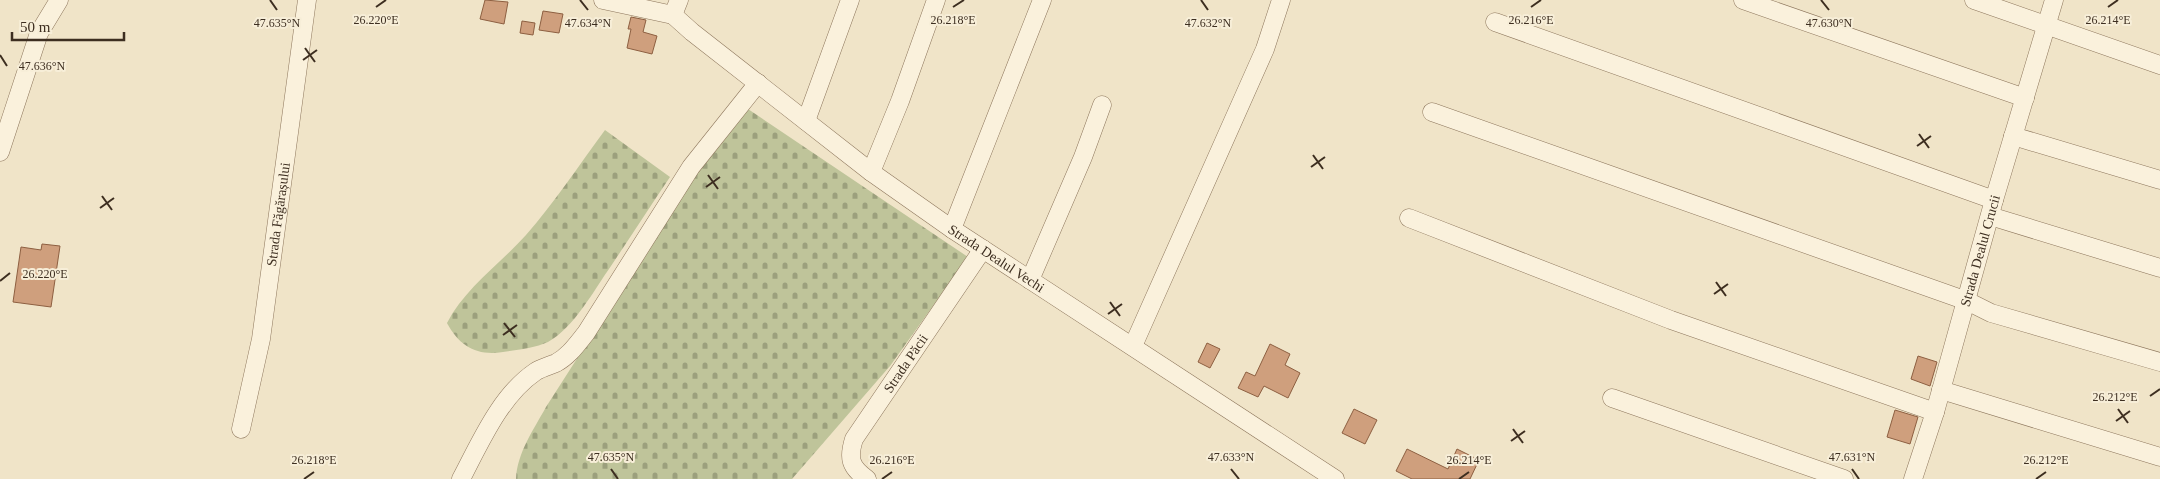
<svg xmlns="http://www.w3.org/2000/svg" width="2160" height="479" font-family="'Times New Roman',serif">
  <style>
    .cemetery { fill: url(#cemetery-stones) }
    .building { fill: #cf9f7d; stroke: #8d5f41 }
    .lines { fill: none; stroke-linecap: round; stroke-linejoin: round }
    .street-casing { stroke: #8d765c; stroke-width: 19 }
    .street { stroke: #faf1dc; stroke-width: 18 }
    .ticks { fill: none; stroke: #3d2e20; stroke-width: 2 }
    .labels { text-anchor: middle; stroke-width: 4; stroke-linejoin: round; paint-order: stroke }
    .street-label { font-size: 14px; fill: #3d2e20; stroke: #f7eed8 }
    .ticks-label { font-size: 12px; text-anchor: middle; fill: #3d2e20; stroke: #f7eed8; stroke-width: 4; stroke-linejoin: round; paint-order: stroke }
  </style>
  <defs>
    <pattern id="cemetery-stones" width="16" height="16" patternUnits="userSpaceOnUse" patternTransform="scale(1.25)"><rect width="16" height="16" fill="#bfc49a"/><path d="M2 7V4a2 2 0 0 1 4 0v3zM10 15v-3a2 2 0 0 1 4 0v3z" fill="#9ca07d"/></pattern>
  </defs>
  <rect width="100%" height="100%" fill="#f0e4c8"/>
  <path class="cemetery" d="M748 109 968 257 890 366 792 479H516C517 453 534 429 546 407L701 165Z
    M605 130 670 177C650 207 631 236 611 266 594 290 574 328 548 342 535 348 517 350 503 352 477 356 460 347 447 323 465 288 500 264 526 235 555 202 579 165 605 130Z"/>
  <path class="building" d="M485 0 508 2 504 24 480 19Z
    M543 11 563 14 559 33 539 30Z
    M631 17 646 20 643 32 657 36 652 54 627 48 631 29H628Z
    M522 21 535 23 533 35 520 33Z
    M42 244 60 246 51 307 13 302 21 247 41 250Z
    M1207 343 1220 349 1210 368 1198 362Z
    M1270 344 1290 354 1285 365 1300 373 1288 398 1264 386 1258 397 1238 388 1246 372 1255 376Z
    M1918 356 1937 362 1930 386 1911 379Z
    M1354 409 1377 420 1365 444 1342 433Z
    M1895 410 1918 417 1910 444 1887 437Z
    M1407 449 1448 469 1457 449 1479 460 1470 479H1412L1396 471Z"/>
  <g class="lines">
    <g class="street-casing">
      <g id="street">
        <path d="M603 0 673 15"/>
        <path d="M1743 0 2025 98"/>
        <path d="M1974 0 2160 65"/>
        <path id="s1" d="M673 15 692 32 871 172 952 229 1335 479"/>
        <path d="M673 15 679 0"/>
        <path d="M1495 22 1994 200"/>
        <path d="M1432 112 1967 301 1991 313 2160 362"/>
        <path d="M806 121 850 0"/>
        <path d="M2013 136 2160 180"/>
        <path d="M0 152 39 33 59 0"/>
        <path d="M871 172 900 101 936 0"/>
        <path d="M1990 216 2160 268"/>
        <path d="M1409 218 1671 320 1935 412"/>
        <path d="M952 229 1042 0"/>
        <path d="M1030 280 1083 157 1102 105"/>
        <path d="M1133 346 1265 49 1281 0"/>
        <path d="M1941 390 2160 457"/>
        <path d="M1612 398 1844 479"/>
        <path id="s2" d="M241 429 261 339 307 0"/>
        <path d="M461 479C480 443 500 396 535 372 541 368 549 366 556 363 569 356 577 344 586 333L691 167 758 83"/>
        <path id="s3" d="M867 479C850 467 848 458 854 439L983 249"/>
        <path id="s4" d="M1913 479 1935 412 1994 200 2054 0"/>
      </g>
    </g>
    <use href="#street" class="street"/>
  </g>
  <path class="ticks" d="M270 0 277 10M580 0 588 10M1201 0 1208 10M1821 0 1829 10M376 7 386 0M953 7 964 0M1531 7 1541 0M2108 7 2118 0M305 48 315 62M0 55 7 66M303 60 317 50M1919 134 1929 148M1917 146 1931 136M1313 155 1323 169M1311 167 1325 157M708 175 718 189M706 187 720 177M102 196 112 210M100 208 114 198M0 281 10 273M1716 282 1726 296M1714 294 1728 284M1110 302 1120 316M1108 314 1122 304M504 323 515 337M503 335 517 325M2150 396 2160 389M2118 409 2128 423M2116 421 2130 411M1513 429 1523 443M1511 441 1525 431M611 469 618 479M1231 469 1239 479M1852 469 1859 479M304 479 314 472M882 479 892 472M1459 479 1469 472M2036 479 2046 472"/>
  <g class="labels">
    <g class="street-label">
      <text dy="5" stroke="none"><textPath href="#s2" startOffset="218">Strada Făgărașului</textPath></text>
      <text dy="5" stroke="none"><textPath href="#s4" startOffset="238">Strada Dealul Crucii</textPath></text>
      <text dy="5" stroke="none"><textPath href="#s1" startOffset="405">Strada Dealul Vechi</textPath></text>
      <text dy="5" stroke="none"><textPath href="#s3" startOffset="138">Strada Păcii</textPath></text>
    </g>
  </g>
  <g class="ticks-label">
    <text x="376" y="24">26.220°E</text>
    <text x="953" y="24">26.218°E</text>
    <text x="1531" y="24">26.216°E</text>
    <text x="2108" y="24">26.214°E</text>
    <text x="277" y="27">47.635°N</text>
    <text x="588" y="27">47.634°N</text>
    <text x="1208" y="27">47.632°N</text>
    <text x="1829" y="27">47.630°N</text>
    <text x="42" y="70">47.636°N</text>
    <text x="45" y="278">26.220°E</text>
    <text x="2115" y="401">26.212°E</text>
    <text x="611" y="461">47.635°N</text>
    <text x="1231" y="461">47.633°N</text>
    <text x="1852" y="461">47.631°N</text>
    <text x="314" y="464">26.218°E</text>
    <text x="892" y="464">26.216°E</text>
    <text x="1469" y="464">26.214°E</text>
    <text x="2046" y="464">26.212°E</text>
  </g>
  <path d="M12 32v8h112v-8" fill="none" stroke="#3d2e20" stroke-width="2.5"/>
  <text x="20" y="32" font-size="15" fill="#3d2e20" stroke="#f7eed8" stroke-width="4" paint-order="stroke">50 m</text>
</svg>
